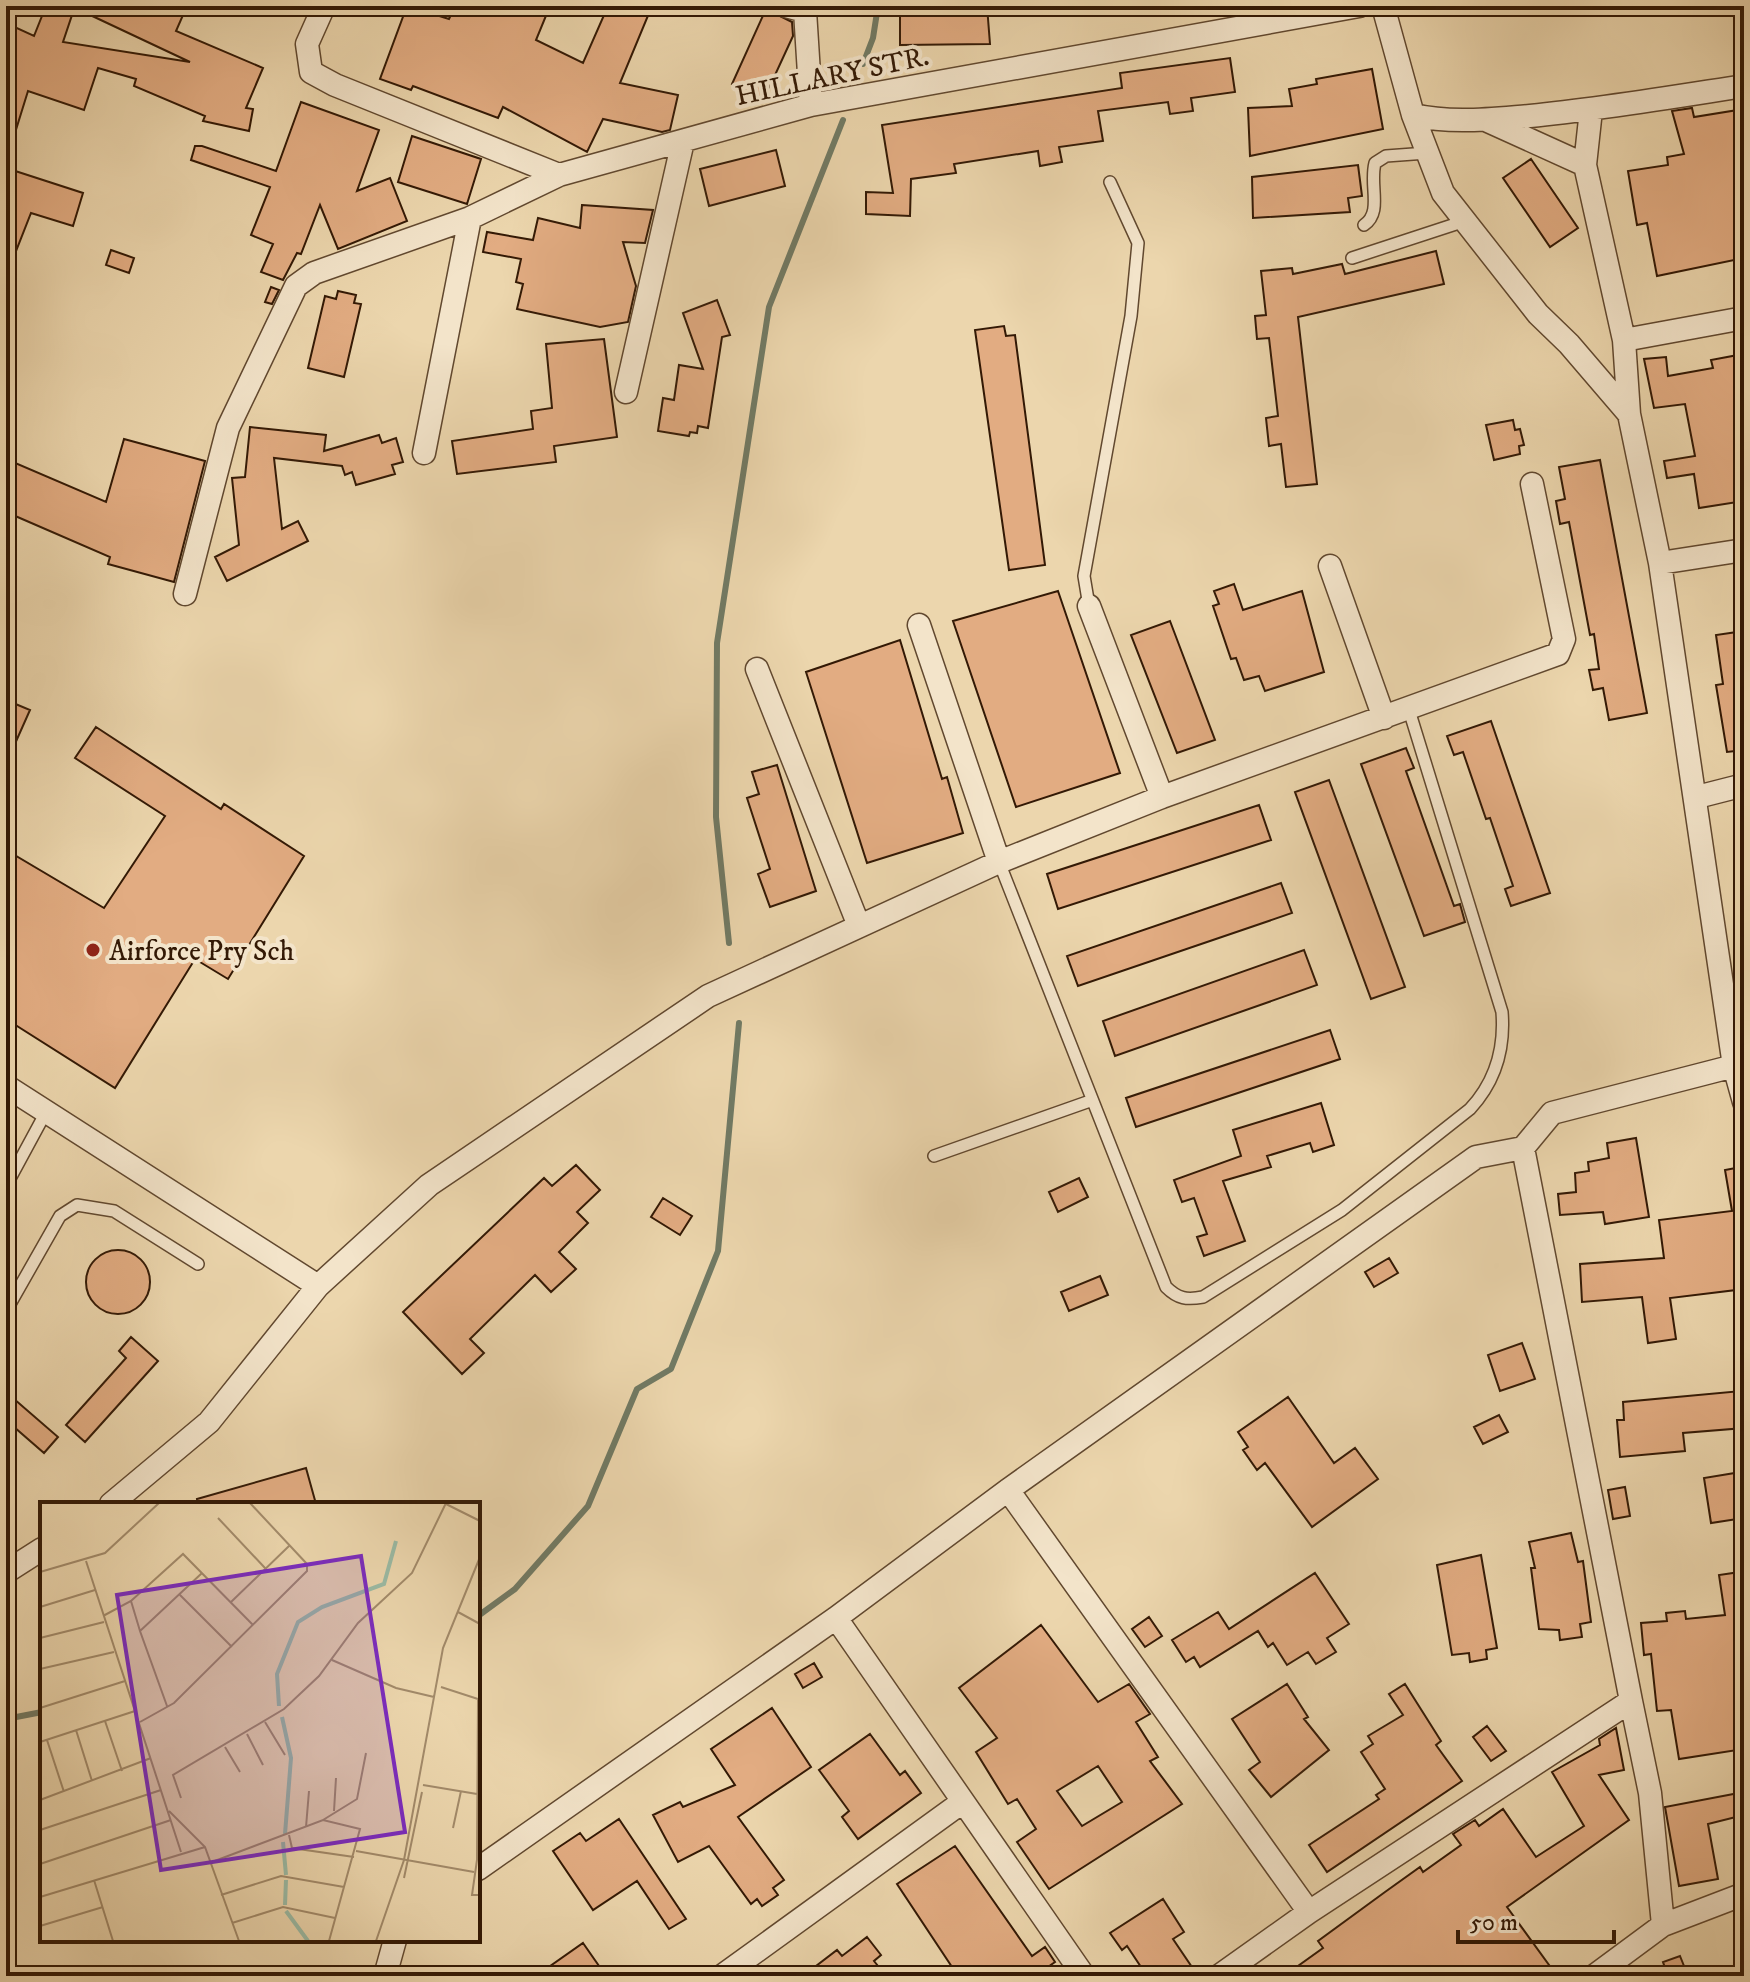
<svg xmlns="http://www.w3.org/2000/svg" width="1750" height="1982" font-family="'IM FELL DW Pica',serif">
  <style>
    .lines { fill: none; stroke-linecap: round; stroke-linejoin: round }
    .stream { stroke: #717a64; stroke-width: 6 }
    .building { fill: #e2ac82; stroke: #331905; stroke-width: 2; fill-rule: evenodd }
    .lane-casing { stroke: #61482f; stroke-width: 14 }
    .street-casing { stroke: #61482f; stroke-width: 25 }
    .lane { stroke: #f3e4ca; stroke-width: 11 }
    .street { stroke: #f3e4ca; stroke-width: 22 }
    .poi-dot { fill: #8f2418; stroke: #f3e4ca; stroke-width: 3 }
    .labels { text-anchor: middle; stroke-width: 8; stroke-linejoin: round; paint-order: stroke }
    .street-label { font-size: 28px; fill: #331905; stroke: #f3e4ca }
    .poi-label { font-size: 28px; fill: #331905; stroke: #f3e4ca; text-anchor: start }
    .inset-river { fill: none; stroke: #9abaa4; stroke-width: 4 }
    .inset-road { fill: none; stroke: #a28a6a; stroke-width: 2 }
    .view { fill: #7b2cbf; fill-opacity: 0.15; stroke: #7b2cbf; stroke-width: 4 }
    .inset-edge { fill: none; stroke: #331905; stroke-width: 4 }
  </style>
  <rect width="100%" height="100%" fill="#ecd6ad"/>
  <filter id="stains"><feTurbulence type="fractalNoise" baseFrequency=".0025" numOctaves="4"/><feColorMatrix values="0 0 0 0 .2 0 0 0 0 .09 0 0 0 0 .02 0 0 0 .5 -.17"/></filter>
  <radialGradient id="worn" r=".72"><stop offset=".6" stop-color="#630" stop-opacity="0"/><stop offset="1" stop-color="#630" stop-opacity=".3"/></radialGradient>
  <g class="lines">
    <path class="stream" d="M863 64 873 38 878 6
      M729 943 716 817 717 643 769 307 843 120
      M478 1616 515 1589 588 1506 637 1389 671 1369 718 1251 739 1023
      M6 1719 42 1712"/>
  </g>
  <path class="building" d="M46 6 72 15 63 42 190 62 71 6H187L176 31 263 68 246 108 253 109 249 131 203 121 205 116 134 86 136 79 98 68 84 110 28 91 10 149 6 148V23L34 36Z
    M407 6 449 19 455 6H550L536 40 583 63 608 6H652L620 83 678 95 670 130 662 132 603 119 587 152 503 107 498 118 413 86 411 90 380 79Z
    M900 6H987L990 44 900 45Z
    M766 9 792 22 793 36 764 99 732 84Z
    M1230 58 1235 92 1191 98 1193 111 1170 114 1168 102 1098 111 1103 141 1059 147 1062 162 1040 166 1038 151 954 164 956 173 911 179 910 216 866 214V192L893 193 882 125 1122 88 1120 73Z
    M1372 69 1383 129 1250 156 1248 108 1292 106 1289 89 1317 84 1316 79Z
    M301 102 379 130 357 191 390 178 407 221 338 249 320 205 301 254 297 253 283 280 261 272 273 244 251 235 270 187 191 160 195 146H202L276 171Z
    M1692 108 1694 117 1744 109V258L1657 276 1647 223 1637 225 1628 171 1668 165 1667 157 1684 154 1672 111Z
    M412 136 481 159 467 204 398 182Z
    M776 150 785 186 709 206 700 169Z
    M1531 159 1578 228 1550 247 1503 178Z
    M1358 165 1362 196 1348 198 1350 212 1253 218 1252 177Z
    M6 168 83 193 73 226 31 213 7 274Z
    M582 205 653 210 645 243 623 242 636 286 628 322 600 327 517 309 523 284 516 282 521 259 483 252 487 232 533 240 538 218 580 228Z
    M111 250 134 258 129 273 106 265Z
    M1436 251 1444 284 1298 317 1317 484 1286 487 1281 444 1269 446 1266 418 1278 416 1269 338 1257 339 1255 316 1266 315 1261 271 1292 268 1293 274 1342 264 1345 274Z
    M271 287 279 290 272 304 265 302Z
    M338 291 356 295 354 303 361 304 344 377 308 368 325 296 336 299Z
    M717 300 730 335 722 337 708 428 698 426 697 433 690 432 689 436 658 431 663 398 674 400 679 365 703 369 683 313Z
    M1004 326 1006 336 1015 335 1045 565 1009 570 975 330Z
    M604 339 617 437 554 446 556 462 457 474 452 441 533 429 531 411 552 408 546 344Z
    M1738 355 1744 386V501L1699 508 1694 474 1667 478 1664 461 1695 456 1685 404 1654 408 1644 359 1666 357 1668 376 1713 368 1711 360Z
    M1513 420 1515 430 1520 429 1524 445 1519 446 1520 454 1494 460 1486 425Z
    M250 427 326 435 324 451 379 435 382 443 396 438 403 462 392 465 395 474 356 485 352 472 345 475 342 466 274 458 282 529 298 521 308 541 227 581 215 557 239 545 232 478 245 477Z
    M124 439 205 461 174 582 108 564 110 557 6 512V459L106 502Z
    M1600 460 1647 713 1609 720 1603 688 1593 690 1589 670 1599 669 1594 634 1590 635 1569 522 1560 524 1556 501 1565 499 1559 467Z
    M1234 584 1243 610 1302 591 1324 672 1265 691 1259 676 1244 680 1236 658 1231 659 1213 606 1219 604 1214 591Z
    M1058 591 1120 773 1016 807 953 621Z
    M1170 621 1215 740 1177 753 1131 635Z
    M1744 631V750L1727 752 1716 685 1723 684 1716 635Z
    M900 640 942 779 947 777 963 833 867 863 806 672Z
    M6 700 30 710 6 764Z
    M1491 721 1550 893 1511 906 1505 889 1513 886 1490 818 1486 819 1463 752 1454 755 1447 736Z
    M96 727 221 809 224 804 304 856 228 979 195 959 115 1088 6 1019V850L104 908 165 816 75 758Z
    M1406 748 1414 768 1406 771 1454 906 1460 904 1465 922 1424 936 1361 764Z
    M777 765 816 891 770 907 758 874 770 869 747 798 759 794 752 772Z
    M1329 780 1405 987 1371 999 1295 792Z
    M1259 805 1271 840 1058 909 1047 874Z
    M1281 883 1292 913 1078 986 1067 956Z
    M1304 950 1317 985 1115 1056 1103 1021Z
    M1330 1030 1340 1059 1136 1127 1126 1098Z
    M1321 1103 1334 1145 1313 1152 1310 1143 1267 1156 1271 1167 1223 1181 1245 1241 1204 1256 1197 1237 1207 1234 1194 1198 1182 1202 1174 1180 1241 1156 1233 1130Z
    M1636 1138 1649 1217 1605 1224 1603 1212 1560 1215 1558 1194 1576 1192 1575 1173 1589 1171 1588 1162 1609 1158 1607 1143Z
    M576 1165 600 1190 577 1212 588 1223 559 1252 576 1269 551 1292 535 1275 470 1339 484 1353 462 1374 403 1312 544 1178 552 1186Z
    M1741 1167 1744 1289 1670 1298 1676 1339 1648 1343 1642 1297 1582 1302 1580 1264 1664 1258 1659 1220 1732 1211 1725 1170Z
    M1079 1178 1088 1197 1058 1212 1049 1192Z
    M663 1198 692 1216 680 1235 651 1217Z
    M86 1282a32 32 0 1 1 64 0a32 32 0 1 1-64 0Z
    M1389 1258 1398 1273 1374 1287 1365 1272Z
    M1100 1276 1108 1295 1069 1311 1061 1292Z
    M131 1337 158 1361 85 1442 66 1425 126 1358 119 1351Z
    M1522 1343 1535 1379 1500 1391 1488 1355Z
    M1741 1391 1744 1428 1683 1433 1685 1451 1620 1457 1617 1420H1624L1623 1402Z
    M6 1392 58 1437 44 1453 6 1420Z
    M1288 1397 1334 1463 1355 1448 1378 1479 1312 1527 1265 1463 1257 1470 1243 1450 1248 1447 1238 1432Z
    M1499 1415 1508 1432 1483 1444 1474 1427Z
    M306 1468 316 1504H198L197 1499Z
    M1741 1472 1744 1518 1711 1523 1704 1478Z
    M1625 1487 1630 1516 1613 1519 1608 1490Z
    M1571 1533 1578 1562 1583 1561 1591 1622 1580 1624 1582 1637 1560 1640 1559 1630 1539 1629 1531 1568H1535L1529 1542Z
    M1481 1555 1497 1648 1486 1650 1487 1659 1470 1662 1469 1653 1452 1655 1437 1565Z
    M1740 1572 1744 1595V1749L1679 1759 1671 1710 1657 1711 1651 1654 1644 1655 1641 1623 1667 1621 1666 1613 1685 1611 1686 1619 1725 1615 1719 1575Z
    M1315 1573 1349 1624 1327 1638 1336 1652 1316 1664 1308 1652 1287 1665 1273 1643 1268 1647 1258 1631 1200 1667 1194 1657 1186 1662 1172 1640 1218 1612 1229 1629Z
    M1149 1617 1162 1636 1145 1647 1132 1629Z
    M1041 1625 1098 1702 1129 1684 1150 1714 1136 1722 1158 1757 1150 1761 1182 1804 1049 1889 1017 1842 1036 1829 1017 1799 1008 1804 976 1752 997 1738 959 1688ZM1098 1766 1122 1802 1082 1826 1057 1791Z
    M814 1663 822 1677 803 1688 795 1674Z
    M1287 1684 1308 1717 1304 1719 1329 1750 1271 1797 1249 1770 1260 1762 1232 1719Z
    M1405 1684 1441 1741 1436 1745 1462 1781 1327 1872 1309 1845 1379 1799 1376 1795 1385 1789 1361 1752 1373 1744 1368 1736 1403 1715 1389 1694Z
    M772 1708 811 1767 738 1817 784 1880 773 1888 778 1895 762 1906 757 1899 751 1904 709 1846 678 1862 653 1815 680 1802 683 1807 735 1785 711 1749Z
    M1487 1726 1506 1751 1491 1761 1473 1737Z
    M1616 1728 1624 1770 1599 1775 1629 1820 1507 1907 1557 1976H1284L1323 1948 1318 1941 1385 1892 1420 1867 1423 1872 1461 1845 1453 1834 1475 1820 1479 1826 1503 1809 1536 1857 1584 1826 1552 1772 1600 1745 1599 1739Z
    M870 1734 900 1775 905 1771 921 1793 858 1839 842 1817 849 1811 819 1770Z
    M1744 1792V1815L1708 1824 1718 1879 1679 1886 1665 1807Z
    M619 1819 686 1919 669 1929 637 1881 593 1910 553 1851 580 1833 586 1841Z
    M955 1846 1032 1956 1045 1947 1055 1962 1035 1976H958L897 1884Z
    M1163 1899 1184 1932 1173 1939 1198 1976H1147L1127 1946 1122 1950 1110 1933Z
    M867 1937 881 1955 874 1961 886 1976H803L837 1950 842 1956Z
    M583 1943 606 1976H536Z
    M1680 1956 1688 1976H1668L1663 1962Z"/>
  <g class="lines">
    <g class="lane-casing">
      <path id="lane" d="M1364 225C1383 212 1369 186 1375 163L1386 156 1427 153
        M1352 258 1465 221
        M1089 606 1084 576 1131 316 1138 243 1110 182
        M999 862 1166 1287C1178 1299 1187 1300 1203 1297L1342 1210 1470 1109C1495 1082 1505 1049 1502 1012L1409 710
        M934 1156 1090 1101
        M6 1186 46 1112
        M6 1311 60 1216 77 1205 114 1211 198 1264"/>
    </g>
    <g class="street-casing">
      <path id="street" d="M324 6 307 44 311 72 335 85 559 175 811 105 1359 6
        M786 6 805 11 811 105
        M1383 6 1413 115 1443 193 1538 314 1569 344 1629 414
        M1591 110 1585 165 1624 340 1629 414 1660 563 1734 1066 1744 1102
        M1413 115C1452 124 1491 119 1530 116 1602 109 1673 97 1744 86
        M1488 121 1585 165
        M1624 340 1744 318
        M626 392 683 141
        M424 453 470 218
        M1660 563 1744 550
        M1330 566 1384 718
        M185 594 228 428 296 286 314 273 470 218 559 175
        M1089 606 1162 797
        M919 625 999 862
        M757 669 859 926
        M1697 797 1744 785
        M6 1086 318 1286
        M1008 1490 1309 1912
        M111 1504 209 1422 318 1286 429 1185 708 996 999 862 1162 797 1558 654 1564 639 1532 484
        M6 1572 42 1549
        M836 1618 1084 1976
        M1631 1701 1650 1793 1663 1925
        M478 1869 836 1618 1008 1490 1476 1157 1523 1148 1552 1113 1734 1066
        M385 1976 395 1940
        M722 1976 961 1803
        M1219 1976 1309 1912 1631 1701 1523 1148
        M1594 1976 1663 1925 1744 1894"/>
    </g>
    <use href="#lane" class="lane"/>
    <use href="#street" class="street"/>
  </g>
  <circle class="poi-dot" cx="93" cy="950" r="8"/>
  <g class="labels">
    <g class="street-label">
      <text transform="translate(832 75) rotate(-12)" y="10">HILLARY STR.</text>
    </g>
    <g class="poi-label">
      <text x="109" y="960">Airforce Pry Sch</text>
    </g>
  </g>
  <g transform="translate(40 1502)">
    <rect width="440" height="440" fill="#ecd6ad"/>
    <path class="inset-river" d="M239 204 237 172 258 120 282 105 344 82 356 39M242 215 251 256 245 332M243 340 246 373M245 403 246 378M246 409 268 439"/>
    <path class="inset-road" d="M406 2 440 19M178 16 225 66M46 59 141 350M0 70 65 51 119 1M140 93 192 145M91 99 100 129M191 100 249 44M0 105 55 88M418 110 440 122M63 114 91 99 143 52 213 123M0 136 64 120M292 158 356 186 394 195M0 167 74 150M401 185 438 197 437 358 432 393H440M127 204 100 129 162 71M0 206 85 179M65 219 82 269M100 220 134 201 267 69V62L210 1M225 220 245 253M36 228 52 279M207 232 223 263M7 238 24 290M0 240 95 209M185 245 200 270M383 283 437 292M141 296 133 273 244 207 279 174 318 121 372 71 406 1M0 298 111 256M129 309 165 345 199 439M294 309 296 276M283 318 317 297 326 251M266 325 269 289M413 326 421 289M0 328 121 288M249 333 252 346 314 355M316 349 434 370M172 360 283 318 320 327 289 439M0 362 131 318M364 376 382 290M54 378 73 439M181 393 241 374 304 385M0 395 165 345M192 421 243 405 295 416M0 424 63 405M336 439 364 358 403 146 440 55"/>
    <path class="view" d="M321 54 365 330 121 368 77 93Z"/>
    <rect width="440" height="440" class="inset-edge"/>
  </g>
  <rect width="1750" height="1982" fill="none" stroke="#ecd6ad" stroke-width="32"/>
  <rect x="8" y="8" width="1734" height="1966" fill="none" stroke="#331905" stroke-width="4"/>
  <rect x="16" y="16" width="1718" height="1950" fill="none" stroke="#331905" stroke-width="2"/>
  <path d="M1458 1930v12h156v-12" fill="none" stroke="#331905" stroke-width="4"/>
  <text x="1470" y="1930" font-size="24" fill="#331905" stroke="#f3e4ca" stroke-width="6" paint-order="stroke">50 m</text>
  <rect width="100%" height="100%" filter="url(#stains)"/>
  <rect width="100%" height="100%" fill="url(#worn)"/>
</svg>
